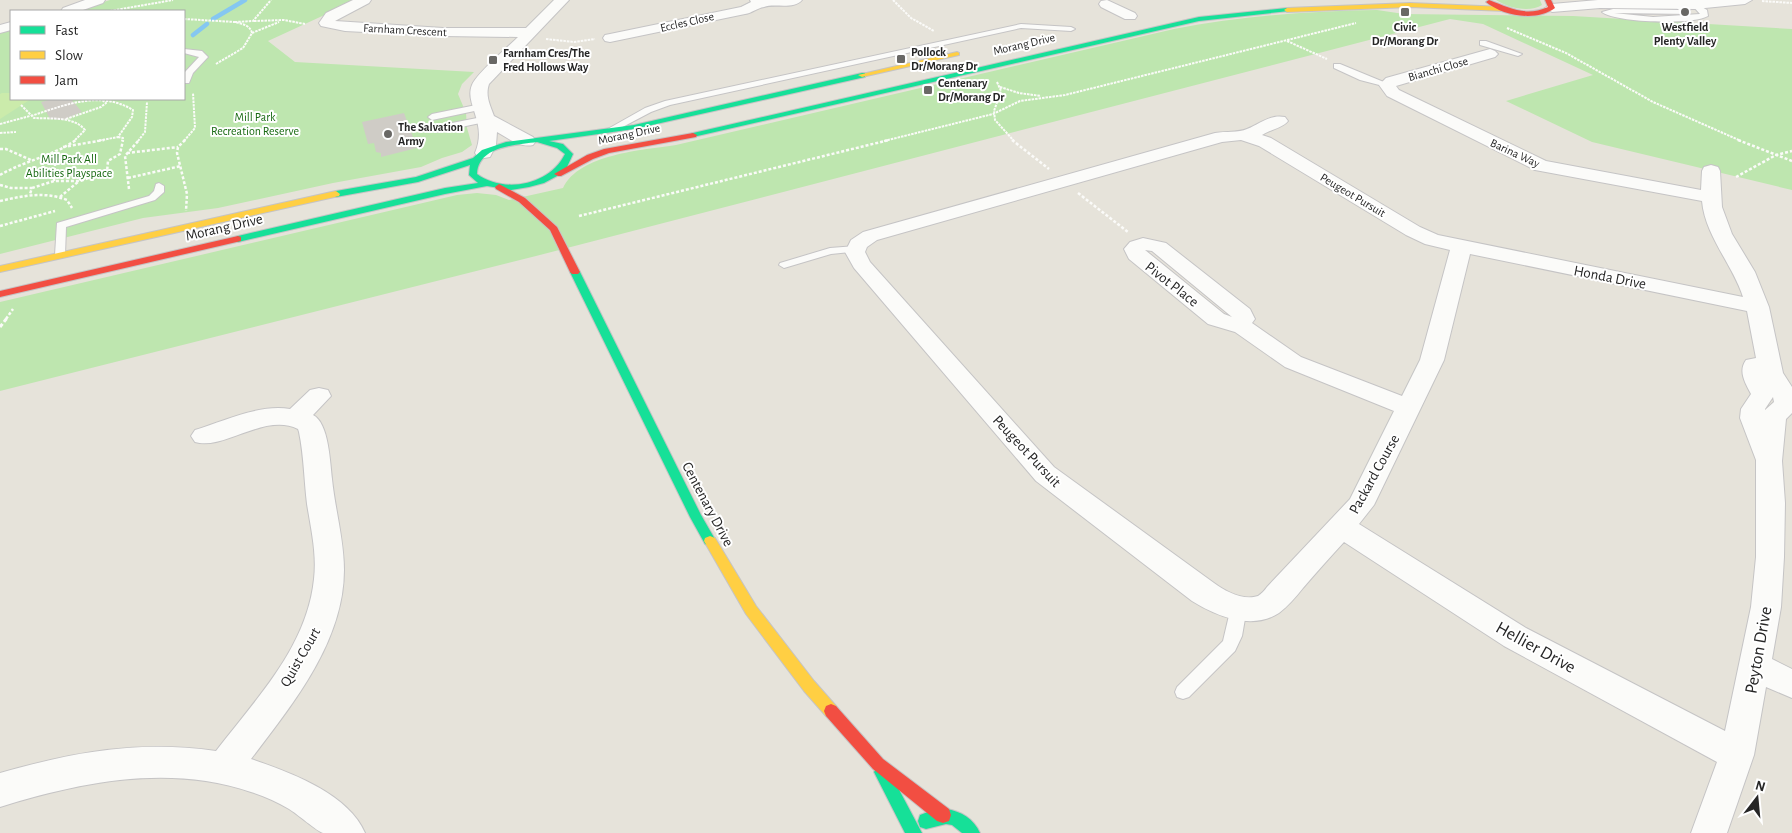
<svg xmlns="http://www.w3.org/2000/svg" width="1792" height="833" font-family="'Alegreya Sans',sans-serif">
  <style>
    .green { fill: #bee6af }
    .pitch { fill: #cbebab }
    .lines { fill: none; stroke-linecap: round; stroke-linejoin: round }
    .stream { stroke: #85c7f1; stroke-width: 4.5 }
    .building { fill: #cfccc6 }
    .lane-casing { stroke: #c5c4c5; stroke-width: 2 }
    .street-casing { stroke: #c5c4c5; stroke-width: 2 }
    .fast-casing { stroke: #c5c4c5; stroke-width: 2 }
    .slow-casing { stroke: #c5c4c5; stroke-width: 2 }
    .jam-casing { stroke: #c5c4c5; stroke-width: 2 }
    .path-far2 { stroke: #fbfbf9; stroke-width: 2; stroke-dasharray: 2.5 1; stroke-linecap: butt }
    .path-far1 { stroke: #fbfbf9; stroke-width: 2.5; stroke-dasharray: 3 2; stroke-linecap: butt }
    .path { stroke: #fbfbf9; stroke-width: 3; stroke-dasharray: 4 2.5; stroke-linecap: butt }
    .lane { fill: #fbfbf9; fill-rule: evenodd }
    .street { fill: #fbfbf9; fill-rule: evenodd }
    .fast { fill: #16e098; fill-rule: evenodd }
    .slow { fill: #ffcf43; fill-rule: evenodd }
    .jam { fill: #f24e42; fill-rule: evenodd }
    .poi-dot { fill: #696865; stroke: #fff; stroke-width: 2 }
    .labels { text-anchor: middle; stroke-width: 4; stroke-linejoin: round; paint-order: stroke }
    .far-street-label { font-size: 12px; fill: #262626; stroke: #fff }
    .far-poi-label { font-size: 12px; font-weight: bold; fill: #262626; stroke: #fff; text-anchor: start }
    .far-park-label { font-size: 12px; fill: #176911; stroke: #fff }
    .street-label { font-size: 15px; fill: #262626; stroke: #fff }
    .near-street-label { font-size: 18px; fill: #262626; stroke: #fff }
  </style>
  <rect width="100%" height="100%" fill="#e6e3da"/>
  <path class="green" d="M110 0H357L268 41 295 62 474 72 462 84 458 94 466 113 467 128 472 145 462 152 442 158 421 167 333 183 218 208 143 218 0 254V31L11 28V99H184V11H75Z
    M1496 0H1540L1542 5C1530 13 1508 8 1496 0Z
    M1377 10 1404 14 1573 16 1792 29V190L1592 142 1506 101 1593 75 1483 24 1450 19 536 256 0 391V302L457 195 477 193 496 195 509 200 563 188C579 154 643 150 676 145L1174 29C1242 16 1309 11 1377 10Z"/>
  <path class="pitch" d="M2 93H11V99H31L0 119V94Z"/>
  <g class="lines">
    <path class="stream" d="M213 19 245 0
      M193 35 207 24"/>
  </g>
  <path class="building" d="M52 99H71L82 112 63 120 50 119 41 102Z
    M404 113 417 148 381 157V153L376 152 374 143 368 144 362 122Z"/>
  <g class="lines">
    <g class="lane-casing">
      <path id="lane" d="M1677 3 1690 10V14L1614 13 1653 17 1700 14 1692 5 1695 3 1707 10 1708 16C1694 25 1616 23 1602 12L1613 9 1679 10 1674 5Z
        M1021 24 1071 27 1075 29 1071 31 1021 28 670 105 651 112 613 132 606 130 645 108 665 101Z
        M1480 41H1486L1522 54 1518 56 1480 45Z
        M184 49 202 51 208 57 193 73 189 83H184L185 72 199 57 184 53Z
        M1334 64H1340L1391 85 1387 87 1360 80 1334 68Z
        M481 104 484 105V109L432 120 428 117 432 114Z
        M487 116 490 117V121L437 132 433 129 437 126Z
        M159 183 164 186V192L155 200 66 227 65 255 60 258 56 257 55 255 57 223 149 196 154 191 156 184Z
        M856 246 861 249 860 251 831 254 784 268 779 265 780 263 830 248Z
        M1239 601 1244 603 1247 607 1242 636 1235 651 1189 697 1183 699 1177 697 1175 692 1177 687 1223 641 1231 607 1234 603Z"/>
    </g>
    <g class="street-casing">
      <path id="street" d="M85 0H105L103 3 80 11H61L63 8Z
        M353 0H371L369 3 335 21 443 28H526L554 0H569L489 84C485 96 490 105 494 116L533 137 536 141 533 145C520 148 508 138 497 132L496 145 490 157 484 158 478 157 475 153C488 123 464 104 472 85 477 73 507 48 518 37L443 36 345 31 321 26 319 23 326 13Z
        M750 0H802C794 10 774 3 764 7 757 8 752 13 745 14L610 42 605 41 603 38 605 35 610 34 741 7 751 2Z
        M1107 0 1135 13 1137 16 1135 19H1125L1101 7 1099 4 1101 1Z
        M1598 0H1752L1745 4 1695 9 1600 8 1552 12 1545 8 1552 4Z
        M11 22V30L0 33V25Z
        M1490 49 1495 51 1498 54 1495 57 1396 86 1399 90 1546 161 1701 190 1702 171 1704 167 1711 165 1718 167 1720 171 1722 207 1732 234 1755 272 1769 307 1783 373 1792 387V413L1786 419 1782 461 1785 503 1784 557 1781 607 1772 659 1792 669V698L1766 687 1754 755 1727 833H1691L1717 762 1504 646 1344 542C1330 557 1316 573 1303 588 1296 597 1288 606 1279 613 1252 631 1216 616 1192 601L1036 481 854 268 845 252 851 240 863 232 1215 133C1225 131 1239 133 1247 129 1260 124 1270 114 1285 117L1288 121C1283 128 1269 130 1262 135L1271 138 1420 227 1438 235 1743 297C1733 265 1705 236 1702 201L1535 170 1387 96 1379 85 1386 78ZM1241 140 1259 146 1406 235 1425 244 1450 250 1420 360 1402 396 1301 357 1252 323 1255 319 1250 309 1166 243 1143 238 1130 242 1124 249 1129 259 1208 324 1235 332 1285 367 1394 411 1350 499 1267 587C1265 590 1261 594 1258 596 1243 601 1225 591 1214 583L1054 467 870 262 865 252 867 247 877 240 1222 142ZM1145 250 1152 251 1232 317 1224 314ZM1470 254 1747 311 1756 358 1746 360C1738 371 1745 383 1751 394L1741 409 1740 418 1756 460V557L1751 607 1725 731 1526 628 1359 524 1374 505 1444 360ZM1773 397 1774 402 1765 410V409Z
        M319 388 328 390 331 396 313 415C329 423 330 463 332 479 335 509 344 540 344 570 344 642 292 705 251 759 289 772 348 793 365 833 352 833 336 833 323 833 318 832 296 813 289 809 277 802 264 796 251 792 168 764 81 782 0 807V773C74 752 139 740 216 751 256 699 307 647 314 579 317 554 311 529 307 504 304 480 304 456 299 432L298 429C265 412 224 451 195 442L191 436 195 430C224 421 259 404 290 409L310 390Z"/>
    </g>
    <g class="fast-casing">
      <path id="fast" d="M1287 8 1289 9V11L1199 21 693 137 689 135 693 133 1199 17Z
        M862 73H865V77L634 129 549 141 563 144 573 154 567 167 557 176 544 183 529 187 511 190 487 186 445 194 238 242 233 239 238 236 445 188 478 183 469 175 470 165 418 182 336 197 332 194 336 191 416 177 473 158 482 150 506 142 634 125ZM537 142 557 148 565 154C550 185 504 194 477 174 478 146 516 145 537 142Z
        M575 269 580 272 701 515 716 541 715 544 710 546 705 544 690 517 570 272Z
        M882 765 887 767 922 833H905L874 772 877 767Z
        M946 809C961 811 974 819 980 833H962L952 825 946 824 926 829 920 827 918 821 920 815 933 810Z"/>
    </g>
    <g class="slow-casing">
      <path id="slow" d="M1410 3 1505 7 1508 9 1505 11 1410 7 1287 12 1284 10 1287 8Z
        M957 52 959 53V55L862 77 858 75Z
        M336 191 340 194 339 196 0 272V266Z
        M710 536 715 538 756 606 814 681 836 706 838 711 836 716 831 718 826 716 804 691 746 614 704 541 705 538Z"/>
    </g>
    <g class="jam-casing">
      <path id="jam" d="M1489 0C1510 8 1526 17 1548 7L1545 0H1551L1555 8C1536 22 1503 16 1486 2Z
        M693 133 697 135 696 137 609 153 593 159 561 176H558L554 174 587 155 604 149Z
        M499 184 525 198 557 227 580 272 578 274H572L570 272 550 230 519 202 496 189 495 187Z
        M238 236 241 237V241L0 297V291Z
        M831 704 836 706 883 759 949 809 951 815 949 821 943 823 937 821 873 769 826 716 824 711 826 706Z"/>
    </g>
    <path class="path-far2" d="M893 0 911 18 934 31
      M1762 1 1792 3
      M110 11 173 0
      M184 19 235 22
      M254 21 284 20 305 24
      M1507 28 1566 53 1653 102 1741 141
      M252 33 279 22
      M546 39 574 42 595 39
      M1287 41 1327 59
      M216 64 243 48 252 33C250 25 242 24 235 22L253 21 271 0
      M997 82 1001 91 994 111 995 120 1014 141
      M1000 87 1019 93 1041 96
      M21 105 34 118C50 119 74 116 85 130L74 141
      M31 116C65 105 100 90 133 110L132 117 118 137 97 141
      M66 119 101 107 106 103 102 100
      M0 124 30 116
      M0 133 16 132
      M118 137 123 138 122 141
      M138 141 145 132 147 102
      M184 141 195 128 193 93
      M884 141 993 114 1020 101 1065 95 1356 23"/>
    <path class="path-far1" d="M185 140 178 147 177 153 187 194 186 211
      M1012 140 1049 169
      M1738 140 1792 161
      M63 147 104 140
      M0 149H6L31 160
      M127 153 178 147
      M0 175C24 161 53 156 76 140
      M1736 177 1776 155 1792 151
      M128 178 181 166
      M54 181 56 150
      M0 185 11 188H32L30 194
      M32 188 54 181H80L107 172 108 161 120 154 123 140
      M129 189 125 156 139 140
      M1078 193 1128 232
      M60 197 79 181
      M0 201C23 196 44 191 67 200L72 208
      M579 216 889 140
      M0 226 55 211
      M6 319 13 309"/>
    <path class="path" d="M0 327 7 318"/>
    <use href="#lane" class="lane"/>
    <use href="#street" class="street"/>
    <use href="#fast" class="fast"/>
    <use href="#slow" class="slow"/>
    <use href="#jam" class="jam"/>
  </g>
  <g class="poi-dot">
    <rect x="1400" y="7" width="10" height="10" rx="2.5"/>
    <circle cx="1685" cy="12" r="5"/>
    <rect x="896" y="54" width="10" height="10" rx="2.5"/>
    <rect x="488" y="55" width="10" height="10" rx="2.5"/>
    <rect x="923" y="85" width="10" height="10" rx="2.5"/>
    <circle cx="388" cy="134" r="5"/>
  </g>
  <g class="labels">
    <g class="far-street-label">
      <text transform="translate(687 22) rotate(-13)" y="4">Eccles Close</text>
      <text transform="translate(405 30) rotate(3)" y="4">Farnham Crescent</text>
      <text transform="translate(1024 44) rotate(-13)" y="4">Morang Drive</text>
      <text transform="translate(1438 69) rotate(-16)" y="4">Bianchi Close</text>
      <text transform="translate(629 134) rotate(-12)" y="4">Morang Drive</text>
      <text transform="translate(1515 153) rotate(25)" y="4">Barina Way</text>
      <text transform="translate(1353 195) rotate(31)" y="4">Peugeot Pursuit</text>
    </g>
    <g class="far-poi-label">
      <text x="1405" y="31" text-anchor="middle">Civic<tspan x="1405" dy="14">Dr/Morang Dr</tspan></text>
      <text x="1685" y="31" text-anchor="middle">Westfield<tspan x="1685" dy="14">Plenty Valley</tspan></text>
      <text x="911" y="56">Pollock<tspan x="911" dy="14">Dr/Morang Dr</tspan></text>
      <text x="503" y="57">Farnham Cres/The<tspan x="503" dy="14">Fred Hollows Way</tspan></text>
      <text x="938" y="87">Centenary<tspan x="938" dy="14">Dr/Morang Dr</tspan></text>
      <text x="398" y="131">The Salvation<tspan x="398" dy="14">Army</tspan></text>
    </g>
    <g class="far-park-label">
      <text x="255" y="121">Mill Park<tspan x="255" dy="14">Recreation Reserve</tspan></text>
      <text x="69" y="163">Mill Park All<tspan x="69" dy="14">Abilities Playspace</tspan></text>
    </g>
    <g class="street-label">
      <text transform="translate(224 227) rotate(-13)" y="5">Morang Drive</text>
      <text transform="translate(1610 277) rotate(11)" y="5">Honda Drive</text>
      <text transform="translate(1172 284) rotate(38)" y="5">Pivot Place</text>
      <text transform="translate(1027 451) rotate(47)" y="5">Peugeot Pursuit</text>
      <text transform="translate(1374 474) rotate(-61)" y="5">Packard Course</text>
      <text transform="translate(708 504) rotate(62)" y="5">Centenary Drive</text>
      <text transform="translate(300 657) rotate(-60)" y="5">Quist Court</text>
    </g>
    <g class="near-street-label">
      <text transform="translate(1536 647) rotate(29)" y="6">Hellier Drive</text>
      <text transform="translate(1758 650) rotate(-80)" y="6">Peyton Drive</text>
    </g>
  </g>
  <rect x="10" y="10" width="175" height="90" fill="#ffffff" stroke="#a8a8a8"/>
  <rect x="20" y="26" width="25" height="8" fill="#16e098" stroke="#a8a8a8"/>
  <text x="55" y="35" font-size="15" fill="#262626">Fast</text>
  <rect x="20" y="51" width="25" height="8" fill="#ffcf43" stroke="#a8a8a8"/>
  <text x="55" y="60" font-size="15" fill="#262626">Slow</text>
  <rect x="20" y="76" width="25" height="8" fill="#f24e42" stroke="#a8a8a8"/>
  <text x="55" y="85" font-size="15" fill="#262626">Jam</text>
  <g transform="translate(1757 798) rotate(16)" stroke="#ffffff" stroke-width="4" paint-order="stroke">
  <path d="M0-4L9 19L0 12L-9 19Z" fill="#262626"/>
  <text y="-8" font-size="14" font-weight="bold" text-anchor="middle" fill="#262626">N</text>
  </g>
</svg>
